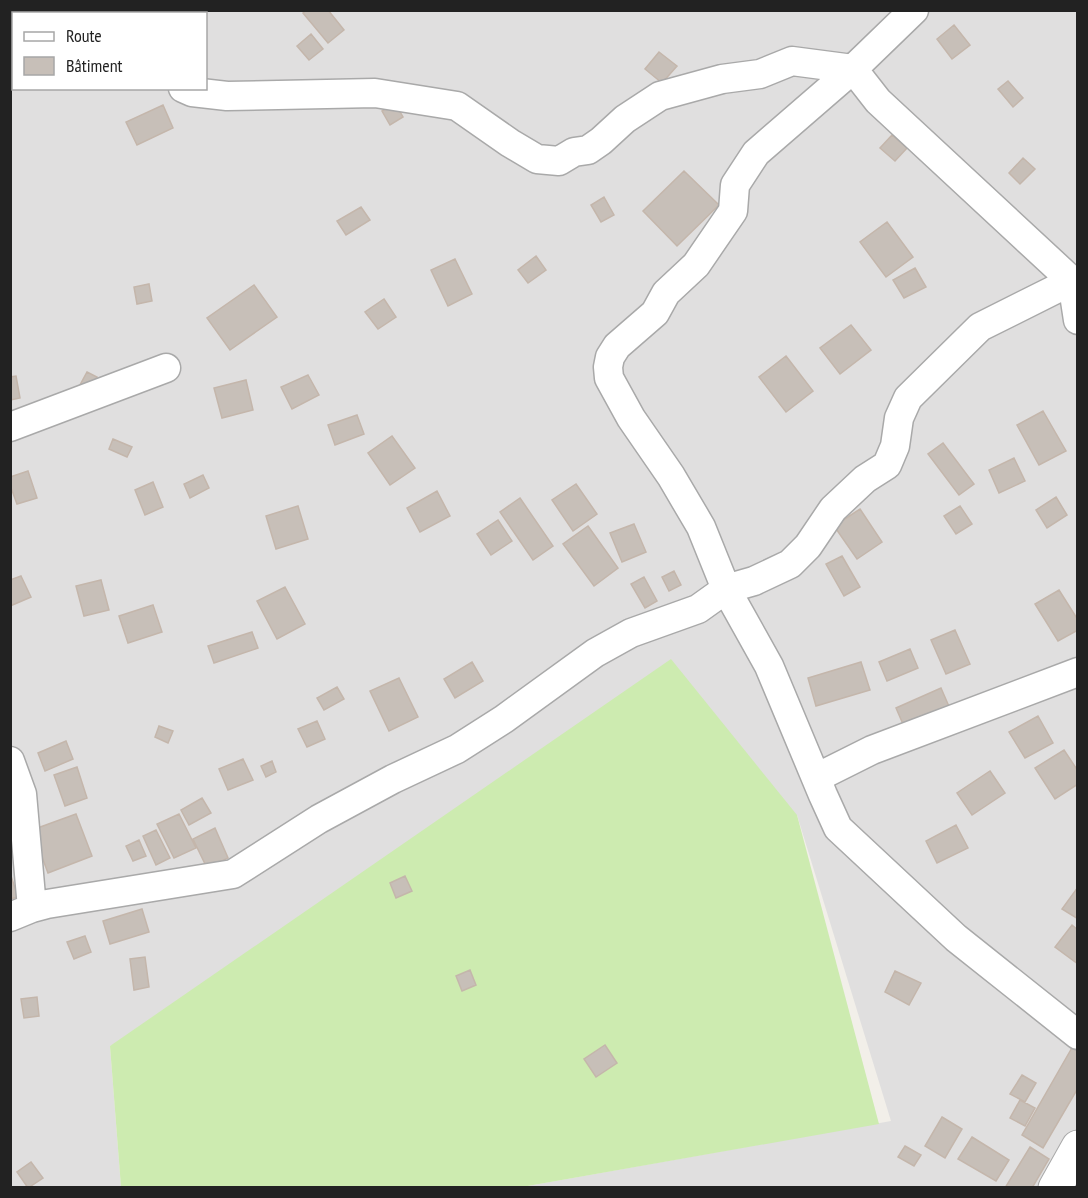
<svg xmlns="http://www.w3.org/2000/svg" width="1088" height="1198" font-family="'PT Sans Narrow',sans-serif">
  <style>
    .residential { fill: #e0dfdf; fill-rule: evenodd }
    .grass { fill: #cdebb0 }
    .building { fill: #c7bfb8; stroke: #c4b6ab; stroke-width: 1.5 }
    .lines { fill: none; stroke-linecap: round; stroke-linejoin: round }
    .minor-casing { stroke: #a9a9a9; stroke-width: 31 }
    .tertiary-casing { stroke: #a9a9a9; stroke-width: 35 }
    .minor { stroke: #fff; stroke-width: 28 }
    .tertiary { stroke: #fff; stroke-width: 33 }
  </style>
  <rect width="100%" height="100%" fill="#f2efe9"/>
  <path class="residential" d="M10 11H1077V1187H522L891 1121 797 815 110 1046 121 1187H11ZM14 14H206V88H14Z"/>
  <path class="grass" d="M671 659 797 815 879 1124 522 1187H121L110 1046Z"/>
  <path class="building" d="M306 10H328L344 30 328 43 303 13Z
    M954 25 970 45 952 59 937 39Z
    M311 34 323 49 309 60 297 46Z
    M659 52 677 66 662 83 645 69Z
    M1008 81 1023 98 1013 107 998 89Z
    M395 103 403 117 390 125 382 111Z
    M163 105 173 128 137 145 126 122Z
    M892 135 907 148 895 161 880 148Z
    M1023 158 1035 169 1020 184 1009 173Z
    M684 171 719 205 677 246 643 211Z
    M604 197 614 215 601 222 591 205Z
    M361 207 370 220 346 235 337 221Z
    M887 222 913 257 886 277 860 242Z
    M536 256 546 270 528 283 518 270Z
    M455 259 472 294 448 306 431 270Z
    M915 268 926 287 904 298 893 280Z
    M149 284 152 301 137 304 134 287Z
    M254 285 277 317 230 350 207 318Z
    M384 299 396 317 378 329 365 312Z
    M851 325 871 350 840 374 820 348Z
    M786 356 813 391 786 412 759 377Z
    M87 372 97 377 90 390 80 385Z
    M308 375 319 395 292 409 281 387Z
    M16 376 20 398 10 400V377Z
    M246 380 253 410 222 418 214 388Z
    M1043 411 1066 451 1039 465 1017 425Z
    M357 415 364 434 335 445 328 425Z
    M392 436 415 468 390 485 368 453Z
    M113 439 132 447 127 457 109 449Z
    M943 443 974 484 959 495 928 454Z
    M1014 458 1025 481 999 493 989 470Z
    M28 471 37 498 17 504 10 485V477Z
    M203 475 209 488 190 498 184 484Z
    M153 482 163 507 145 515 135 490Z
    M576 484 597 514 573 531 552 500Z
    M437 491 450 516 420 532 407 508Z
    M1056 497 1067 515 1047 528 1036 510Z
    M520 498 553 546 533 560 500 512Z
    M298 506 308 539 276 549 266 516Z
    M960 506 972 524 956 534 944 516Z
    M860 509 882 542 857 559 834 526Z
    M498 520 512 541 491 555 477 534Z
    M634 524 646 552 622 562 610 533Z
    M588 526 618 568 594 586 563 544Z
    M842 556 860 587 844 596 826 564Z
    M674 571 681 585 669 591 662 577Z
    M21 576 31 597 10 606V580Z
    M644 577 657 601 645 608 631 584Z
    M101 580 109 610 84 616 76 586Z
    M285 587 305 624 277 639 257 601Z
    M1059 590 1078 620V630L1058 641 1035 604Z
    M153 605 162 632 128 643 119 616Z
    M955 630 970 664 946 674 931 640Z
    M252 632 258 648 214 663 208 646Z
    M910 649 918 668 887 681 879 662Z
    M472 662 483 681 455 698 444 679Z
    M861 662 870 690 816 706 808 678Z
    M399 678 418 717 389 731 370 691Z
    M337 687 344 699 324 710 317 698Z
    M941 688 951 711 906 731 896 708Z
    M1038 716 1053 743 1025 758 1009 732Z
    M317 721 325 739 307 747 298 729Z
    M159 726 173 731 168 743 155 737Z
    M66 741 73 759 45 771 38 753Z
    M1064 750 1078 771V784L1055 799 1035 768Z
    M243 759 253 780 228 790 219 769Z
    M272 761 276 772 266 777 261 766Z
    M77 767 87 798 65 806 54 775Z
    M990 771 1005 793 972 815 957 793Z
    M202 798 211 813 189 825 181 810Z
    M76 814 92 856 48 873 32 830Z
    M179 814 196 848 174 858 157 824Z
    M956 825 968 848 937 863 926 841Z
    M215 828 228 858 207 868 193 839Z
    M156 830 170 858 156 865 143 836Z
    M139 840 146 856 133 861 126 846Z
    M10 873 18 897 10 899Z
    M405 876 412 891 396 898 390 883Z
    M1078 887V919L1062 909Z
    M142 909 149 932 110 944 103 921Z
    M1072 925 1078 930V964L1055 947Z
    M85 936 91 952 74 959 67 942Z
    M145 957 149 987 134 990 130 959Z
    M470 970 476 985 462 991 456 976Z
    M895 971 921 983 909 1005 885 992Z
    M37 997 39 1016 24 1018 21 999Z
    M605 1045 617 1063 596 1077 584 1059Z
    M1073 1046 1078 1049V1088L1043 1148 1022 1135Z
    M1022 1075 1036 1083 1025 1102 1010 1094Z
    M1020 1100 1035 1108 1025 1126 1010 1118Z
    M942 1117 962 1129 945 1158 925 1146Z
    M972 1137 1009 1160 996 1181 958 1159Z
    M905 1146 921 1155 914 1166 898 1157Z
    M1030 1147 1049 1159 1032 1188H1005Z
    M31 1162 43 1178 28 1188 17 1172Z"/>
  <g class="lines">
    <g class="minor-casing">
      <path id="minor" d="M118 10 120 14
        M183 88 192 92 227 96 375 93 457 106 510 143 537 159 559 161 574 152 588 150 601 141 625 119 660 96 722 79 760 74 792 61 853 69 914 10
        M1078 320 1072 281 878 101 853 69 756 153 735 185 733 211 696 265 666 293 655 313 617 346 610 357 608 367 609 378 631 418 671 476 701 527 726 589 769 666 823 795 838 828 956 938 1078 1035
        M10 427 166 368
        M10 761 22 794 32 908
        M816 778 872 750 1078 672
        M10 917 32 908 47 904 233 874 319 819 393 779 457 749 504 719 595 653 631 633 698 609 726 589 754 581 790 564 808 546 833 509 865 479 887 465 895 446 899 418 908 398 980 327 1072 281 1078 280"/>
    </g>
    <g class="tertiary-casing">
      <path id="tertiary" d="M1055 1188 1078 1147"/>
    </g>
    <use href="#minor" class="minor"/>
    <use href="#tertiary" class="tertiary"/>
  </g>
  <rect width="1088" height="1198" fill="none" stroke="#222222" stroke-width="24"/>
  <rect x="12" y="12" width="195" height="78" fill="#ffffff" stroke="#a7a7a7" stroke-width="1.5"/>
  <rect x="24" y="32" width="30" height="9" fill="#ffffff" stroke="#a7a7a7" stroke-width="1.5"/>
  <text x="66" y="42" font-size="18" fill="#222222">Route</text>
  <rect x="24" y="57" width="30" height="18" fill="#c7bfb8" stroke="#a7a7a7" stroke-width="1.5"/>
  <text x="66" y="72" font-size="18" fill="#222222">Bâtiment</text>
</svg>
